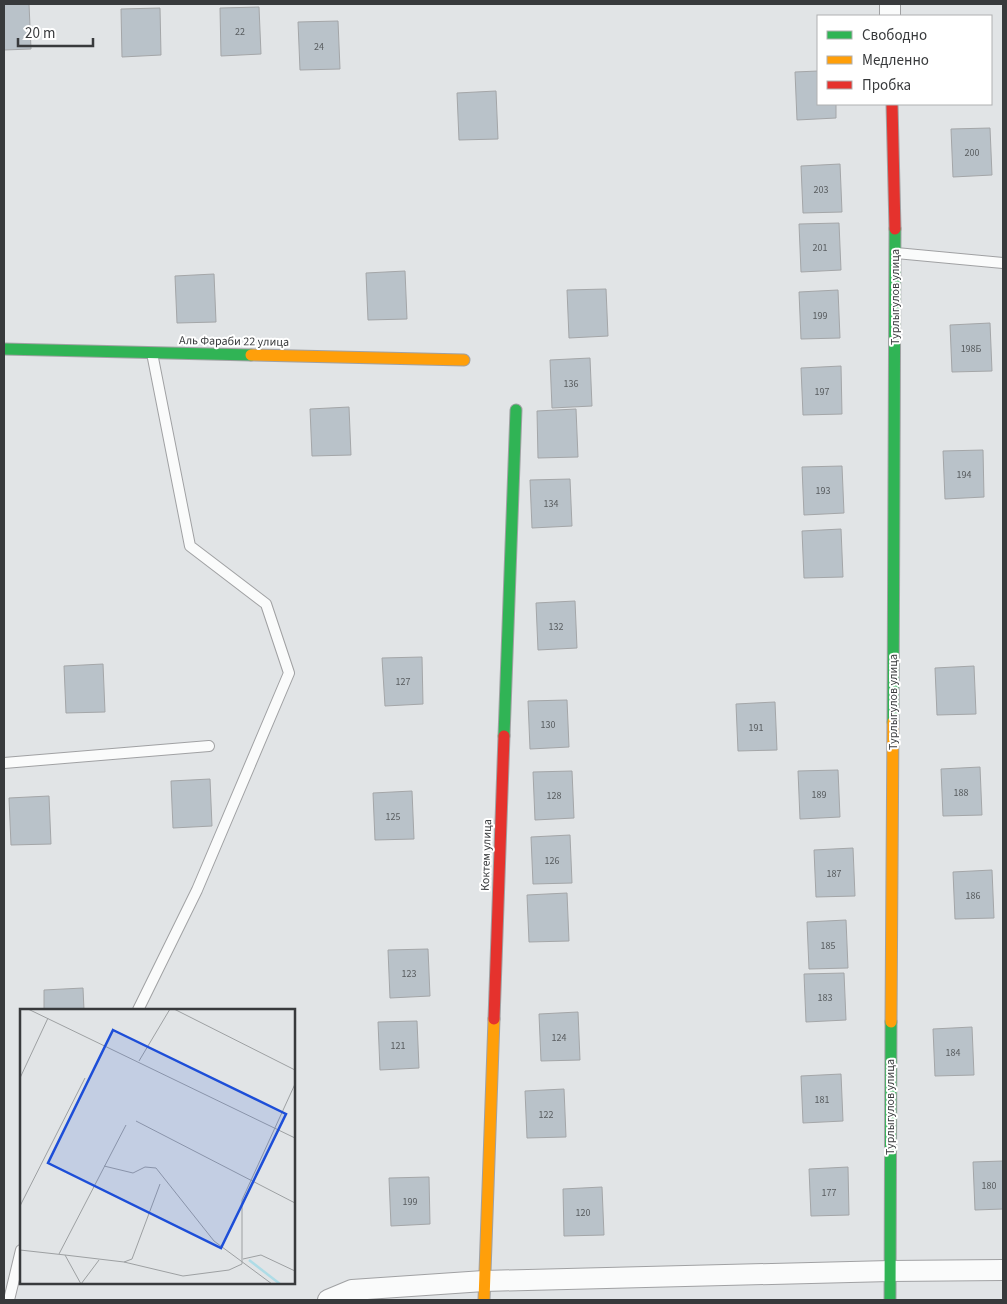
<svg xmlns="http://www.w3.org/2000/svg" width="1007" height="1304" font-family="'Source Sans 3',sans-serif">
  <style>
    .building { fill: #b9c2c9; stroke: #a4a6a8 }
    .lines { fill: none; stroke-linecap: round; stroke-linejoin: round }
    .lane-casing { stroke: #a0a1a3; stroke-width: 12 }
    .street-casing { stroke: #a0a1a3; stroke-width: 22 }
    .fast-casing { stroke: #a0a1a3; stroke-width: 13 }
    .slow-casing { stroke: #a0a1a3; stroke-width: 13 }
    .jam-casing { stroke: #a0a1a3; stroke-width: 13 }
    .lane { stroke: #fafbfb; stroke-width: 10 }
    .street { stroke: #fafbfb; stroke-width: 20 }
    .fast { stroke: #30b455; stroke-width: 11 }
    .slow { stroke: #ff9f0a; stroke-width: 11 }
    .jam { stroke: #e5322d; stroke-width: 11 }
    .labels { text-anchor: middle; stroke-width: 4; stroke-linejoin: round; paint-order: stroke }
    .number-label { font-size: 10px; fill: #585c5f }
    .street-label { font-size: 12px; fill: #383a3c; stroke: #fff }
    .inset-river { fill: none; stroke: #aedce6; stroke-width: 2.5 }
    .inset-road { fill: none; stroke: #9da0a2; stroke-width: 1 }
    .view { fill: #1d4ed8; fill-opacity: 0.15; stroke: #1d4ed8; stroke-width: 2.5 }
    .inset-edge { fill: none; stroke: #383a3c; stroke-width: 2.5 }
  </style>
  <rect width="100%" height="100%" fill="#e1e4e6"/>
  <path class="building" d="M4 4H29L31 49 4 50Z
    M259 7 261 54 221 56 220 8Z
    M160 8 161 55 122 57 121 9Z
    M338 21 340 69 300 70 298 22Z
    M818 71V104H836V118L797 120 795 72Z
    M496 91 498 139 459 140 457 93Z
    M990 128 992 175 953 177 951 129Z
    M840 164 842 212 803 213 801 166Z
    M839 223 841 270 801 272 799 224Z
    M405 271 407 319 368 320 366 273Z
    M214 274 216 322 177 323 175 276Z
    M606 289 608 336 569 338 567 290Z
    M838 290 840 338 801 339 799 292Z
    M990 323 992 371 952 372 950 325Z
    M590 358 592 406 552 408 550 360Z
    M841 366 842 414 803 415 801 368Z
    M349 407 351 455 312 456 310 409Z
    M576 409 578 457 538 458 537 411Z
    M983 450 984 497 945 499 943 451Z
    M842 466 844 513 804 515 802 467Z
    M570 479 572 526 532 528 530 480Z
    M841 529 843 577 804 578 802 531Z
    M575 601 577 648 538 650 536 603Z
    M422 657 423 704 385 706 382 658Z
    M103 664 105 712 66 713 64 666Z
    M974 666 976 714 937 715 935 668Z
    M567 700 569 747 530 749 528 701Z
    M775 702 777 750 738 751 736 704Z
    M980 767 982 815 943 816 941 769Z
    M838 770 840 817 800 819 798 771Z
    M572 771 574 818 535 820 533 772Z
    M210 779 212 826 173 828 171 781Z
    M412 791 414 839 375 840 373 793Z
    M49 796 51 844 11 845 9 798Z
    M570 835 572 883 533 884 531 837Z
    M853 848 855 896 816 897 814 850Z
    M992 870 994 918 955 919 953 872Z
    M567 893 569 941 529 942 527 895Z
    M846 920 848 968 809 969 807 922Z
    M428 949 430 996 390 998 388 950Z
    M844 973 846 1020 806 1022 804 974Z
    M83 988 84 1010H44V990Z
    M578 1012 580 1060 541 1061 539 1014Z
    M417 1021 419 1068 380 1070 378 1022Z
    M972 1027 974 1075 935 1076 933 1029Z
    M841 1074 843 1121 803 1123 801 1076Z
    M564 1089 566 1137 527 1138 525 1091Z
    M1003 1161V1209L975 1210 973 1162Z
    M848 1167 849 1215 811 1216 809 1169Z
    M429 1177 430 1224 391 1226 389 1178Z
    M602 1187 604 1235 564 1236 563 1189Z"/>
  <g class="lines">
    <g class="lane-casing">
      <path id="lane" d="M896 253 1003 263
        M4 763 209 746
        M138 1010 197 890 289 673 266 604 190 546 152 353
        M9 1300 21 1250"/>
    </g>
    <g class="street-casing">
      <path id="street" d="M890 4V16
        M328 1300 352 1290 484 1281 890 1271 1003 1270"/>
    </g>
    <g class="fast-casing">
      <path id="fast" d="M4 349 251 355
        M893 722 895 229
        M504 736 516 410
        M890 1300 891 1022"/>
    </g>
    <g class="slow-casing">
      <path id="slow" d="M251 355 464 360
        M891 1022 893 722
        M484 1300 494 1019"/>
    </g>
    <g class="jam-casing">
      <path id="jam" d="M892 104 895 229
        M494 1019 504 736"/>
    </g>
    <use href="#lane" class="lane"/>
    <use href="#street" class="street"/>
    <use href="#fast" class="fast"/>
    <use href="#slow" class="slow"/>
    <use href="#jam" class="jam"/>
  </g>
  <g class="labels">
    <g class="number-label">
      <text x="240" y="35">22</text>
      <text x="319" y="50">24</text>
      <text x="972" y="156">200</text>
      <text x="821" y="193">203</text>
      <text x="820" y="251">201</text>
      <text x="820" y="319">199</text>
      <text x="971" y="352">198Б</text>
      <text x="571" y="387">136</text>
      <text x="822" y="395">197</text>
      <text x="964" y="478">194</text>
      <text x="823" y="494">193</text>
      <text x="551" y="507">134</text>
      <text x="556" y="630">132</text>
      <text x="403" y="685">127</text>
      <text x="548" y="728">130</text>
      <text x="756" y="731">191</text>
      <text x="961" y="796">188</text>
      <text x="819" y="798">189</text>
      <text x="554" y="799">128</text>
      <text x="393" y="820">125</text>
      <text x="552" y="864">126</text>
      <text x="834" y="877">187</text>
      <text x="973" y="899">186</text>
      <text x="828" y="949">185</text>
      <text x="409" y="977">123</text>
      <text x="825" y="1001">183</text>
      <text x="559" y="1041">124</text>
      <text x="398" y="1049">121</text>
      <text x="953" y="1056">184</text>
      <text x="822" y="1103">181</text>
      <text x="546" y="1118">122</text>
      <text x="989" y="1189">180</text>
      <text x="829" y="1196">177</text>
      <text x="410" y="1205">199</text>
      <text x="583" y="1216">120</text>
    </g>
    <g class="street-label">
      <text transform="translate(895 297) rotate(-90)" y="4">Турлыгулов улица</text>
      <text transform="translate(234 341) rotate(1)" y="4">Аль Фараби 22 улица</text>
      <text transform="translate(893 702) rotate(-90)" y="4">Турлыгулов улица</text>
      <text transform="translate(486 855) rotate(-88)" y="4">Коктем улица</text>
      <text transform="translate(890 1107) rotate(-90)" y="4">Турлыгулов улица</text>
    </g>
  </g>
  <g transform="translate(20 1009)">
    <rect width="275" height="275" fill="#e1e4e6"/>
    <path class="inset-river" d="M229 251 260 275"/>
    <path class="inset-road" d="M8 0 275 129M154 0 275 61M119 52 150 0M0 69 28 9M116 112 275 194M84 157 113 164 125 158 136 159 194 232 252 275M0 197 65 69M0 241 45 246 61 275M39 245 106 116M45 246 104 253 112 250 140 175M223 250 241 246 275 262M104 253 163 267 209 261 222 255V191L275 75M61 275 79 251"/>
    <path class="view" d="M93 21 266 105 201 239 28 154Z"/>
    <rect width="275" height="275" class="inset-edge"/>
  </g>
  <rect width="1007" height="1304" fill="none" stroke="#383a3c" stroke-width="10"/>
  <rect x="817" y="15" width="175" height="90" fill="#ffffff" stroke="#afb0b1"/>
  <rect x="827" y="31" width="25" height="8" fill="#30b455" stroke="#afb0b1"/>
  <text x="862" y="40" font-size="15" fill="#383a3c">Свободно</text>
  <rect x="827" y="56" width="25" height="8" fill="#ff9f0a" stroke="#afb0b1"/>
  <text x="862" y="65" font-size="15" fill="#383a3c">Медленно</text>
  <rect x="827" y="81" width="25" height="8" fill="#e5322d" stroke="#afb0b1"/>
  <text x="862" y="90" font-size="15" fill="#383a3c">Пробка</text>
  <path d="M18 38v8h75v-8" fill="none" stroke="#383a3c" stroke-width="2.5"/>
  <text x="25" y="38" font-size="15" fill="#383a3c" stroke="#ffffff" stroke-width="4" paint-order="stroke">20 m</text>
</svg>
